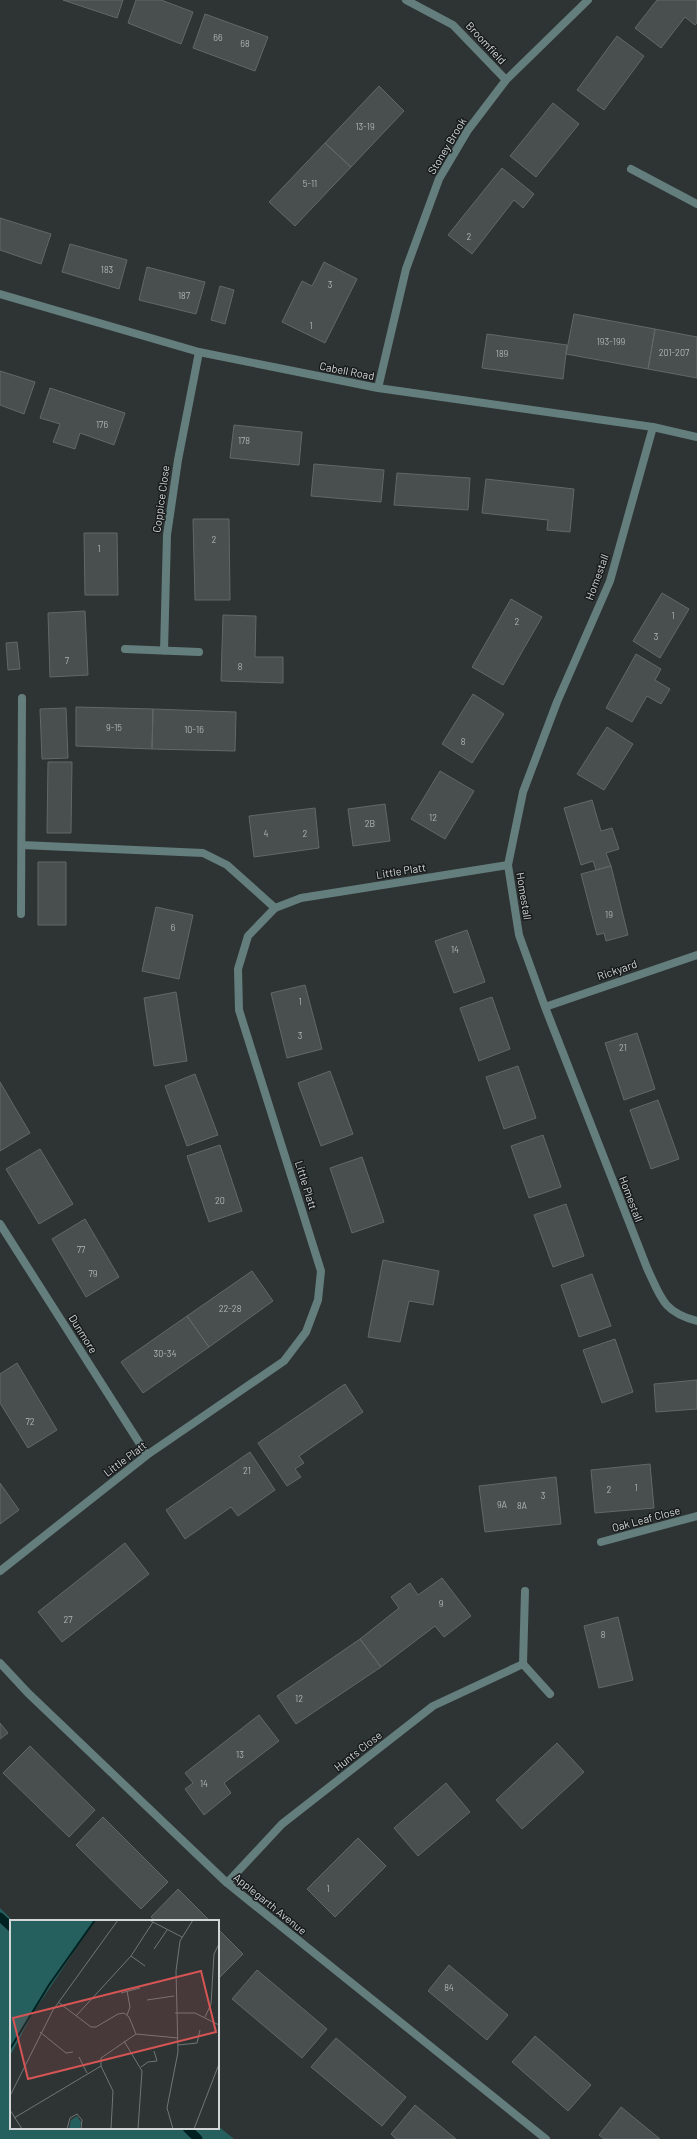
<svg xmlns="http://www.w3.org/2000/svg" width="697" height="2139" font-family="Barlow,sans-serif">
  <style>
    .green { fill: #25605f }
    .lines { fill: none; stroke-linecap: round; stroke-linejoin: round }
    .stream { stroke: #002121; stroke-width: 9 }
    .building { fill: #494f4f; stroke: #616867 }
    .lane { stroke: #647e7d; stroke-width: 8 }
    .street { stroke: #647e7d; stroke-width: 8 }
    .labels { text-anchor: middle; stroke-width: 3; stroke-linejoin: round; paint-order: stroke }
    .number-label { font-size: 9px; fill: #b0b4b4 }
    .street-label { font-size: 11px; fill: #d2d6d6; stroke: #181b1b }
    .inset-river { fill: none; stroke: #002121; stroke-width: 2 }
    .inset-road { fill: none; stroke: #707575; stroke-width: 1 }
    .view { fill: #d55454; fill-opacity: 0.15; stroke: #d55454; stroke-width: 2 }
    .inset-edge { fill: none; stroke: #d2d6d6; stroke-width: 2 }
  </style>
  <rect width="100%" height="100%" fill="#2e3434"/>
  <path class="green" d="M0 1908 13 1921H11V2128H218V2126L234 2139H0Z"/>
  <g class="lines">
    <path class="stream" d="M0 1917 11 1927
      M187 2128 198 2139"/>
  </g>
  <path class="building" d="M63 0H123L117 18Z
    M136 0H161L193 12 181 44 128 23Z
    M657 0H697V23L695 25 685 17 661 48 635 28Z
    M205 14 268 37 255 71 193 48Z
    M617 36 644 56 604 110 577 90Z
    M379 86 404 111 351 167 325 143Z
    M553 103 579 124 536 177 510 156Z
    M325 143 351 167 295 226 269 202Z
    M502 168 534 194 523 208 514 200 472 254 448 235Z
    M0 218 51 234 41 264 0 250Z
    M70 244 127 260 119 289 62 272Z
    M324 262 357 279 325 343 282 322 302 281 312 286Z
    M147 267 205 282 196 314 139 300Z
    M220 286 234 290 225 324 211 320Z
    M574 314 655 329 648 369 566 354Z
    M655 329 697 337V378L648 369Z
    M487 334 567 345 563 379 482 368Z
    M0 371 35 382 24 414 0 405Z
    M50 388 125 413 114 445 80 433 75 449 53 442 60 424 40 418Z
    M234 425 302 432 299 465 230 458Z
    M314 464 384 470 381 502 311 496Z
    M397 473 470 478 468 510 394 505Z
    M486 479 574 489 570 532 547 530 548 520 482 513Z
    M193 519H229L230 600H195Z
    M84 533H117L118 595H85Z
    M662 593 689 609 660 658 633 641Z
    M511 599 542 617 503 685 472 667Z
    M85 611 88 675 50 677 48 613Z
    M223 615 256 616 255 657H283V683L221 681Z
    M17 642 20 669 8 670 6 643Z
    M636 654 661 669 655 680 670 689 661 704 647 696 632 722 606 708Z
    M473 694 504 714 472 763 442 744Z
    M76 707 153 709 152 749 76 746Z
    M66 708 68 758 42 759 40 709Z
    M153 709 236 712 235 751 152 749Z
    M607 727 633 744 604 790 577 774Z
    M48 762H72L71 833H47Z
    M440 771 474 791 445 839 411 819Z
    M592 800 601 831 612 828 619 849 606 853 611 866 596 870 593 861 581 865 564 808Z
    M385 804 390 841 353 846 348 809Z
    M315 808 319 848 254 857 249 816Z
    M38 862H66V925H38Z
    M611 866 628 935 606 941 604 933 597 935 581 874Z
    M156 907 193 915 179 979 142 971Z
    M467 930 485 982 454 993 435 941Z
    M305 985 322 1049 287 1058 271 993Z
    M176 992 187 1061 154 1066 144 998Z
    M492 997 510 1049 479 1061 460 1008Z
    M637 1033 655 1089 624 1100 605 1043Z
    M518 1066 536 1118 504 1129 486 1077Z
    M330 1071 353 1134 321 1146 298 1083Z
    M195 1074 218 1135 187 1146 165 1086Z
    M0 1082 30 1133 0 1151Z
    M658 1100 679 1159 651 1169 630 1110Z
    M543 1135 561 1187 529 1198 511 1146Z
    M220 1145 242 1211 209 1222 187 1156Z
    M40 1149 73 1204 39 1224 6 1169Z
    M362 1157 384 1222 352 1233 330 1168Z
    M566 1204 584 1256 553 1267 534 1215Z
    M85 1219 119 1277 86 1297 52 1239Z
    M383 1260 439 1271 433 1305 409 1301 400 1342 368 1337Z
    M252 1271 273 1301 209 1347 187 1316Z
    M592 1274 611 1326 579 1337 561 1285Z
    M187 1316 209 1347 143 1393 121 1362Z
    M615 1339 633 1392 602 1403 583 1350Z
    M17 1363 57 1430 28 1448 0 1403V1374Z
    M697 1380V1409L656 1412 654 1384Z
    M345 1384 363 1412 299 1456 304 1463 295 1469 301 1477 287 1486 258 1443Z
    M250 1452 275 1490 238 1516 231 1507 185 1539 166 1510Z
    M650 1464 654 1508 595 1513 591 1470Z
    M556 1477 561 1524 485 1532 479 1486Z
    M0 1483 19 1510 0 1524Z
    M125 1543 149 1574 62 1642 38 1612Z
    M442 1578 471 1616 444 1637 435 1626 381 1667 360 1639 399 1608 391 1597 410 1583 418 1595Z
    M618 1617 633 1680 599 1688 584 1626Z
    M360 1639 381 1667 296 1724 277 1696Z
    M259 1715 279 1741 224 1783 231 1793 204 1815 185 1789 193 1783 185 1773Z
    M0 1723 8 1733 0 1739Z
    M557 1743 584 1772 522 1829 496 1800Z
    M30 1746 95 1810 69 1837 3 1773Z
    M446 1783 470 1812 418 1856 394 1828Z
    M103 1817 168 1882 141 1909 76 1845Z
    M358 1838 386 1866 335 1917 307 1889Z
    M178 1889 210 1921H155L151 1917Z
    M218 1929 243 1954 218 1979Z
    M449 1965 508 2015 487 2040 428 1991Z
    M257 1970 327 2029 302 2058 232 1999Z
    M535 2036 591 2085 568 2111 512 2062Z
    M336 2038 406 2097 382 2126 311 2067Z
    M415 2105 456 2139H396L391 2134Z
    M621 2107 660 2139H604L599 2135Z"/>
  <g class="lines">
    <path class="lane" d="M631 169 697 204
      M22 845 203 853 227 865 275 908
      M21 914 22 698"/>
    <path class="street" d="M406 0 453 25 506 80
      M0 294 199 352 378 388 653 427 697 437
      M378 388 406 269 439 179 468 130 506 80 588 0
      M653 427 610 581 557 702 523 792 508 865 519 935 545 1007 647 1268C661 1298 663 1312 697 1321
      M125 649 199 652
      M164 651 167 535 178 460 199 352
      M545 1007 697 955
      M0 1224 147 1455
      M601 1542 697 1516
      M0 1571 147 1455 284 1361 306 1332 318 1300 321 1271 239 1010 238 969 248 936 275 908 301 898 508 865
      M0 1663 28 1693 227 1883 546 2139
      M523 1664 550 1694
      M227 1883 282 1824 433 1706 523 1664 525 1591"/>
  </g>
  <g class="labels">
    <g class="number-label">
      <text x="218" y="41">66</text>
      <text x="245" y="47">68</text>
      <text x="365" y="130">13-19</text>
      <text x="310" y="187">5-11</text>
      <text x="469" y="240">2</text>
      <text x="107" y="273">183</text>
      <text x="330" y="288">3</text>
      <text x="184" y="299">187</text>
      <text x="311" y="329">1</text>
      <text x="611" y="345">193-199</text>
      <text x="674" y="356">201-207</text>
      <text x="502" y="357">189</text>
      <text x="102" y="428">176</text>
      <text x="244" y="444">178</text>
      <text x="214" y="543">2</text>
      <text x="99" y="552">1</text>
      <text x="673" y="619">1</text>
      <text x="517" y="625">2</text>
      <text x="656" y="640">3</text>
      <text x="67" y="664">7</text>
      <text x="240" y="670">8</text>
      <text x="114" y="731">9-15</text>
      <text x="194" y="733">10-16</text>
      <text x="463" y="745">8</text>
      <text x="433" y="821">12</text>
      <text x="370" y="827">2B</text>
      <text x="266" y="837">4</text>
      <text x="305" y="837">2</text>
      <text x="609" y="918">19</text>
      <text x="173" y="931">6</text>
      <text x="455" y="953">14</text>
      <text x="300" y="1005">1</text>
      <text x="300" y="1039">3</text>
      <text x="623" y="1051">21</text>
      <text x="220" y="1204">20</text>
      <text x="81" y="1253">77</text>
      <text x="93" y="1277">79</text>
      <text x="230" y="1312">22-28</text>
      <text x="165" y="1357">30-34</text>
      <text x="30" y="1425">72</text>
      <text x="247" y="1474">21</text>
      <text x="636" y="1491">1</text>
      <text x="609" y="1493">2</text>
      <text x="543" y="1499">3</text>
      <text x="502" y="1508">9A</text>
      <text x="522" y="1509">8A</text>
      <text x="441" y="1607">9</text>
      <text x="68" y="1623">27</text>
      <text x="603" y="1638">8</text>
      <text x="299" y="1702">12</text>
      <text x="240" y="1758">13</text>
      <text x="204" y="1787">14</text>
      <text x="328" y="1892">1</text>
      <text x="449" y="1991">84</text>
    </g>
    <g class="street-label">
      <text transform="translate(486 43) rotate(47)" y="4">Broomfield</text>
      <text transform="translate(447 146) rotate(-59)" y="4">Stoney Brook</text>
      <text transform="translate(347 371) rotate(11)" y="4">Cabell Road</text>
      <text transform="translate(161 499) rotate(-82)" y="4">Coppice Close</text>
      <text transform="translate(597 577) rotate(-70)" y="4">Homestall</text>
      <text transform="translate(401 871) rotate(-9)" y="4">Little Platt</text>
      <text transform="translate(524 896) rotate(81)" y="4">Homestall</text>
      <text transform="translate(617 970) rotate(-19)" y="4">Rickyard</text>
      <text transform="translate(306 1185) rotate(73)" y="4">Little Platt</text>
      <text transform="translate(631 1199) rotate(69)" y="4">Homestall</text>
      <text transform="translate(83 1334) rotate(58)" y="4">Dunmore</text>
      <text transform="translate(125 1459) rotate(-37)" y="4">Little Platt</text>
      <text transform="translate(646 1519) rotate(-15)" y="4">Oak Leaf Close</text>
      <text transform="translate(358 1751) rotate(-38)" y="4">Hunts Close</text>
      <text transform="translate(270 1904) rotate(39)" y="4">Applegarth Avenue</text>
    </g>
  </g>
  <g transform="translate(10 1920)">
    <rect width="209" height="209" fill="#2e3434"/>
    <path d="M0 0H85L23 93 0 136ZM67 196 71 202 70 209H59L61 200Z" fill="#25605f"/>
    <path class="inset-river" d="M0 129 39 65 85 0"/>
    <path class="inset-road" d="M139 0 172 17M144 29 157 10M121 36 135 46M117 71 120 87 117 95M111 73 130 68M137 80 164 76M48 82 81 107H86L108 94 114 93 119 97 126 114M165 93H185L209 105M66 96 121 36 143 2M195 97 201 84 204 34 209 24M30 112 56 133 63 132M114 121 132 151 128 209M168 125 187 123 190 110M69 137 77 153M131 147 138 142 147 141 144 131M0 176 43 90 108 0M0 190 12 209M4 198 91 146M57 209 60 198 67 194 72 200 71 209M101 209 103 171 91 146V138L126 114 168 118M163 209 157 188 168 132 166 51 170 21 183 0M184 209 209 144"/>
    <path class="view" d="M191 51 206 112 18 159 3 98Z"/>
    <rect width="209" height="209" class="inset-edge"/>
  </g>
</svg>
